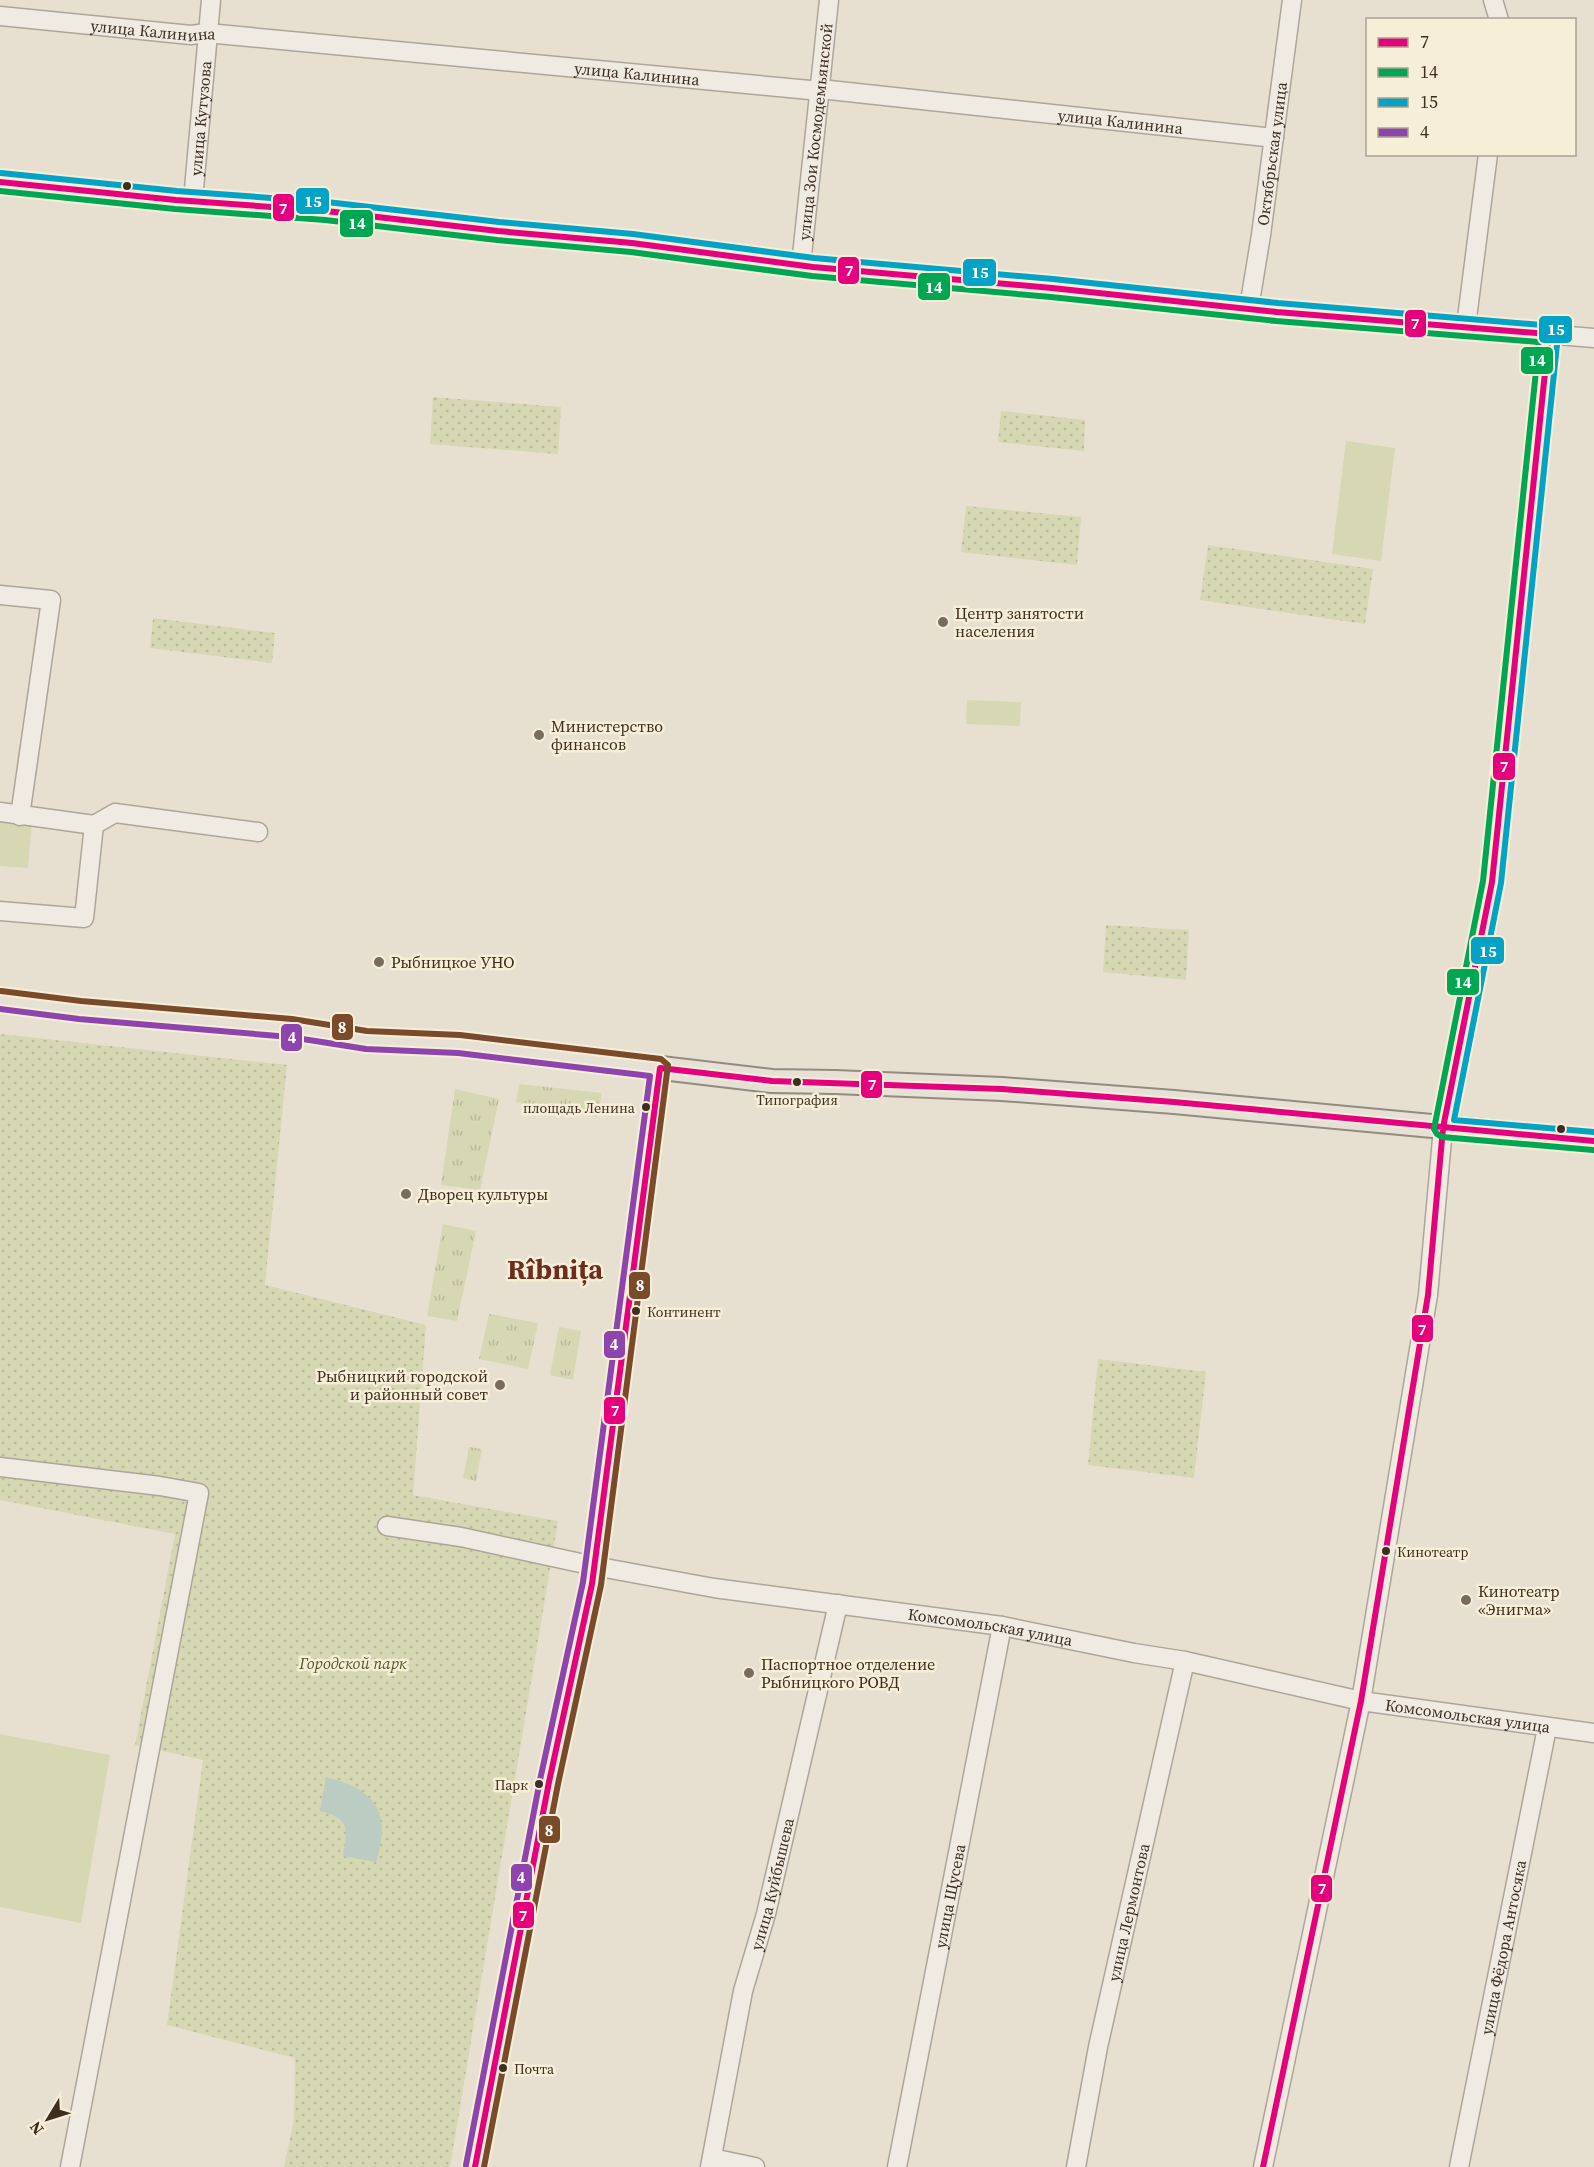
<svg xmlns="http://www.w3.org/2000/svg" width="1594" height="2167" font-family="'Source Serif 4',serif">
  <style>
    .grass { fill: url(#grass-tufts) }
    .park { fill: url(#park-dots) }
    .pitch { fill: #d6d7b3 }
    .water { fill: #bcccc2 }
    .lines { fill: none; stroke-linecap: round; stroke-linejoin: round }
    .minor-casing { stroke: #ada599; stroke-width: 21 }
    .major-casing { stroke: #928b80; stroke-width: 26 }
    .minor { stroke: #efebe3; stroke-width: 18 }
    .major { stroke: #e6e1d4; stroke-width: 22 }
    .bus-1-casing { stroke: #f7eed8; stroke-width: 10 }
    .bus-2-casing { stroke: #f7eed8; stroke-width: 10 }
    .bus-3-casing { stroke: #f7eed8; stroke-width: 10 }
    .bus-4-casing { stroke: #f7eed8; stroke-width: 10 }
    .bus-5-casing { stroke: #f7eed8; stroke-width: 10 }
    .bus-1 { stroke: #e5007d; stroke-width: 6 }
    .bus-2 { stroke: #00a651; stroke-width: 6 }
    .bus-3 { stroke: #03a3c5; stroke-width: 6 }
    .bus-4 { stroke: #8e44ad; stroke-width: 6 }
    .bus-5 { stroke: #7a4b2a; stroke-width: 6 }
    .bus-dot { fill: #3d2e20; stroke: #f7eed8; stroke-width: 2 }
    .poi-dot { fill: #786c5e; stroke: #f7eed8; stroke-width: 2 }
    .labels { text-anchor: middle; stroke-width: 5; stroke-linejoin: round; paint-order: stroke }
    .bus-label { font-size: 14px; fill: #3d2e20; stroke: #f7eed8; text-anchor: start }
    .street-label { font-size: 16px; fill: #3d2e20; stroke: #f7eed8 }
    .poi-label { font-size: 16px; fill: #3d2e20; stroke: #f7eed8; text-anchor: start }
    .park-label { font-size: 16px; font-style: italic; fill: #4d5a26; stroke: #f7eed8 }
    .town-label { font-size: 28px; font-weight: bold; fill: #6b2e1e; stroke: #f7eed8 }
    .line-badge { stroke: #f7eed8; stroke-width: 2 }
    .badge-label { font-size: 16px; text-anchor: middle; font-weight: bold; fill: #fff }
  </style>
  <defs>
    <pattern id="grass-tufts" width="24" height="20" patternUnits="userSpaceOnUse" patternTransform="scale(1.5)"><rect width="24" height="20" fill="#d6d7b3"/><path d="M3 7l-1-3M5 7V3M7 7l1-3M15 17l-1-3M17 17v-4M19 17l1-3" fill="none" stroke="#b9b99a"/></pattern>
    <pattern id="park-dots" width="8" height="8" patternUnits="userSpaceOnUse" patternTransform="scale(1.5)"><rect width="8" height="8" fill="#d6d7b3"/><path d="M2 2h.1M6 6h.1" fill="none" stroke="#b9b99a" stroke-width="1.8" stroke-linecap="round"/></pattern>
  </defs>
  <rect width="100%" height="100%" fill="#e7e0d1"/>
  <path class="grass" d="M519 1084 602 1093 597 1117 516 1102Z
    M455 1089 499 1099 480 1190 441 1185Z
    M443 1224 476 1231 457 1321 427 1316Z
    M489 1314 538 1323 528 1369 479 1359Z
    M559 1327 581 1331 573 1380 550 1375Z
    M469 1447 482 1449 476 1481 463 1478Z"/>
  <path class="park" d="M433 397 561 407 558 454 430 444Z
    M1001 411 1085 420 1084 451 998 442Z
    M966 506 1081 517 1077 565 961 552Z
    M1208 545 1373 569 1365 624 1200 600Z
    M153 618 275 633 272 663 150 648Z
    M1106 925 1189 930 1186 980 1103 972Z
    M0 1034 287 1065 265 1285 426 1325 413 1495 558 1521 450 2167H284L294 2119 295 2058 167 2025 203 1760 135 1745 175 1534 0 1500Z
    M1098 1359 1206 1372 1194 1478 1088 1465Z"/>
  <path class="pitch" d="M1346 441 1395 448 1381 561 1332 554Z
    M967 700 1021 702 1020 726 966 724Z
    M0 819 32 822 28 868 0 866Z
    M0 1734 110 1755 81 1923 0 1907Z"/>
  <path class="water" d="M326 1777C354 1784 382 1796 382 1830 382 1841 379 1852 376 1862L343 1856C347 1828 351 1819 320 1811Z"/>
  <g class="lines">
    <g class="minor-casing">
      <g id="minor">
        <path d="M1493 0 1499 20"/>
        <path id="s1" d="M0 16 191 35 207 33 810 90 820 89 1274 138"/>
        <path d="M0 182 176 200 209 201 326 211 498 231 632 243 813 267 1052 288 1277 312 1594 338"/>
        <path id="s2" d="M193 200 211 0"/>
        <path id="s3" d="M801 265 829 0"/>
        <path id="s4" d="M1249 308 1261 235 1292 0"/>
        <path d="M1466 326 1488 154"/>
        <path d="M0 595 51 600 20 816"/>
        <path d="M0 812 94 825"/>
        <path d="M0 911 84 918 94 825 115 813 258 832"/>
        <path d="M0 1467 160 1486 199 1493 70 2167"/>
        <path id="s5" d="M387 1526 461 1537 594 1566 714 1588 1002 1626 1134 1653 1185 1661 1361 1701 1594 1733"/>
        <path d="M712 2158 755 2167"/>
        <path d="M475 2167 549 1782 592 1584 660 1068"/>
        <path id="s6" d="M710 2167 743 1991 766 1914 838 1604"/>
        <path id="s7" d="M897 2167 1002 1626"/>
        <path id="s8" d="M1076 2167 1098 2047 1185 1661"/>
        <path d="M1263 2167 1361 1701 1428 1295 1443 1128 1492 882 1549 334"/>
        <path id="s9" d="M1459 2167 1547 1728"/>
      </g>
    </g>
    <g class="major-casing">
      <path id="major" d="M0 1000 80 1010 291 1028 366 1040 459 1044 772 1081 835 1082 1002 1089 1174 1102 1594 1141"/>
    </g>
    <use href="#minor" class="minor"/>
    <use href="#major" class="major"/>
    <g class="bus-1-casing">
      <path id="bus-1" d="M0 182 176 200 326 211 498 231 632 243 813 267 1052 288 1277 312 1549 334 1492 882 1443 1128 1428 1295 1361 1701 1263 2167
        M475 2167 549 1782 592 1584 660 1068 772 1081 1002 1089 1174 1102 1594 1141"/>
    </g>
    <g class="bus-2-casing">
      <path id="bus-2" d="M0 191 175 209 325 220 497 240 631 252 812 276 1051 297 1276 321 1539 342 1483 881 1434 1129 1437 1134 1442 1137 1593 1150"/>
    </g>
    <g class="bus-3-casing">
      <path id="bus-3" d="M1 173 177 191 327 202 499 222 633 234 814 258 1053 279 1278 303 1554 326 1558 335 1501 883 1454 1120 1594 1132"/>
    </g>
    <g class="bus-4-casing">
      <path id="bus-4" d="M0 1009 79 1019 290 1037 366 1049 458 1053 650 1076 583 1582 540 1780 466 2165"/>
    </g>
    <g class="bus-5-casing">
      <path id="bus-5" d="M1 991 81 1001 292 1019 367 1031 460 1035 661 1059 668 1065 601 1585 558 1784 484 2167"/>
    </g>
    <use href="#bus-1" class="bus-1"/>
    <use href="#bus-2" class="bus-2"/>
    <use href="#bus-3" class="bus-3"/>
    <use href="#bus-4" class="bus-4"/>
    <use href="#bus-5" class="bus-5"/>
  </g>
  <g class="bus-dot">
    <circle cx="127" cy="186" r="5"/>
    <circle cx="797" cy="1082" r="5"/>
    <circle cx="646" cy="1107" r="5"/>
    <circle cx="1561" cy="1129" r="5"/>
    <circle cx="636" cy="1311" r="5"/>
    <circle cx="1386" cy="1551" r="5"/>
    <circle cx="539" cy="1784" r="5"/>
    <circle cx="503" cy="2068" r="5"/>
  </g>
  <g class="poi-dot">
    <circle cx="943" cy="622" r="6"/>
    <circle cx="539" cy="735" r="6"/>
    <circle cx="379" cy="962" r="6"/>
    <circle cx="406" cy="1194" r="6"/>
    <circle cx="500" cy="1385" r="6"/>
    <circle cx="1466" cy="1600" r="6"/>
    <circle cx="749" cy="1673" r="6"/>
  </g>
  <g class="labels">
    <g class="bus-label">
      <text x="797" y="1105" text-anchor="middle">Типография</text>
      <text x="635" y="1113" text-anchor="end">площадь Ленина</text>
      <text x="647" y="1317">Континент</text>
      <text x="1397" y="1557">Кинотеатр</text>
      <text x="528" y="1790" text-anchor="end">Парк</text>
      <text x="514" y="2074">Почта</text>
    </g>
    <g class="street-label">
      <text dy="6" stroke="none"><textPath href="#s1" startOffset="154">улица Калинина</textPath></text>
      <text dy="6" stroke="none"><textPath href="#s1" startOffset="640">улица Калинина</textPath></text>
      <text dy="6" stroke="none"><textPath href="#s2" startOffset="82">улица Кутузова</textPath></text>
      <text dy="6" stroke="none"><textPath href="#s1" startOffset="1126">улица Калинина</textPath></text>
      <text dy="6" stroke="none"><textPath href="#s3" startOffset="134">улица Зои Космодемьянской</textPath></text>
      <text dy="6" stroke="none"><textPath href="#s4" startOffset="156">Октябрьская улица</textPath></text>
      <text dy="6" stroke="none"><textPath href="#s5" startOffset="612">Комсомольская улица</textPath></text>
      <text dy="6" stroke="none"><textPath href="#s5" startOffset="1098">Комсомольская улица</textPath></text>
      <text dy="6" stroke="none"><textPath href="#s6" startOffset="290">улица Куйбышева</textPath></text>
      <text dy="6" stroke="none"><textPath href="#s7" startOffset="276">улица Щусева</textPath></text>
      <text dy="6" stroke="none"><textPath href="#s8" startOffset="260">улица Лермонтова</textPath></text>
      <text dy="6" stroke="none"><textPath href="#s9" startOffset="224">улица Фёдора Антосяка</textPath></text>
    </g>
    <g class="poi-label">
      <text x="955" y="619">Центр занятости<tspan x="955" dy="18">населения</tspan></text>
      <text x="551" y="732">Министерство<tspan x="551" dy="18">финансов</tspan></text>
      <text x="391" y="968">Рыбницкое УНО</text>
      <text x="418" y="1200">Дворец культуры</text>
      <text x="488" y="1382" text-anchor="end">Рыбницкий городской<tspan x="488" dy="18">и районный совет</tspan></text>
      <text x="1478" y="1597">Кинотеатр<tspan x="1478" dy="18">«Энигма»</tspan></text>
      <text x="761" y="1670">Паспортное отделение<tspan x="761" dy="18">Рыбницкого РОВД</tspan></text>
    </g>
    <g class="park-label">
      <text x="353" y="1669">Городской парк</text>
    </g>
    <g class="town-label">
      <text x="555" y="1279">Rîbnița</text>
    </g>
  </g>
  <g class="line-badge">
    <rect x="295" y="187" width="35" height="28" rx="6" fill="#03a3c5"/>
    <rect x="272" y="193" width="23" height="29" rx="6" fill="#e5007d"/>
    <rect x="339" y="209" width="35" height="29" rx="6" fill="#00a651"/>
    <rect x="837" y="256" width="23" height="29" rx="6" fill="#e5007d"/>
    <rect x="962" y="258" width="35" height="29" rx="6" fill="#03a3c5"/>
    <rect x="917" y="272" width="34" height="29" rx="6" fill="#00a651"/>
    <rect x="1404" y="309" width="23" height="29" rx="6" fill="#e5007d"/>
    <rect x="1538" y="315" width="35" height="29" rx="6" fill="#03a3c5"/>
    <rect x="1520" y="346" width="34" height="29" rx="6" fill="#00a651"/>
    <rect x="1492" y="752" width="24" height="29" rx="6" fill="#e5007d"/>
    <rect x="1470" y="936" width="35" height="29" rx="6" fill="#03a3c5"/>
    <rect x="1446" y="968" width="34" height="28" rx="6" fill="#00a651"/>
    <rect x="331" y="1013" width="23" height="28" rx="6" fill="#7a4b2a"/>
    <rect x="280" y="1023" width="23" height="29" rx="6" fill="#8e44ad"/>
    <rect x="860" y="1070" width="23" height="29" rx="6" fill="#e5007d"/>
    <rect x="628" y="1271" width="23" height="29" rx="6" fill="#7a4b2a"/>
    <rect x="1411" y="1314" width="23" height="29" rx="6" fill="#e5007d"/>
    <rect x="603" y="1330" width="23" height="29" rx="6" fill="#8e44ad"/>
    <rect x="603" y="1396" width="23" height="29" rx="6" fill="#e5007d"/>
    <rect x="538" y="1815" width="23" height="29" rx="6" fill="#7a4b2a"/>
    <rect x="510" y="1863" width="23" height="29" rx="6" fill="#8e44ad"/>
    <rect x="1310" y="1874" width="23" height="29" rx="6" fill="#e5007d"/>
    <rect x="512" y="1901" width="23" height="28" rx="6" fill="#e5007d"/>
  </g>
  <g class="badge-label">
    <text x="313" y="207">15</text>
    <text x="283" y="214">7</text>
    <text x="357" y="229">14</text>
    <text x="849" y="276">7</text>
    <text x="980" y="278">15</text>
    <text x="934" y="293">14</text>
    <text x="1415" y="329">7</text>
    <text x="1556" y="335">15</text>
    <text x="1537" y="366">14</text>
    <text x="1504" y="772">7</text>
    <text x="1488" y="957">15</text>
    <text x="1463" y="988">14</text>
    <text x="342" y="1033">8</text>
    <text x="292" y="1043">4</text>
    <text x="872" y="1090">7</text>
    <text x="640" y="1291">8</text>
    <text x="1422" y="1335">7</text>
    <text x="614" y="1350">4</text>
    <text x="615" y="1416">7</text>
    <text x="549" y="1836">8</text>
    <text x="521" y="1883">4</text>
    <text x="1322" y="1894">7</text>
    <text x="523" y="1921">7</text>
  </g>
  <rect x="1366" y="18" width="210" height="138" fill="#f7eed8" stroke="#ada18e" stroke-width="1.5"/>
  <rect x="1378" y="38" width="30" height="9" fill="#e5007d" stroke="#ada18e" stroke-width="1.5"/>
  <text x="1420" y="48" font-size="18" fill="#3d2e20">7</text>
  <rect x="1378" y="68" width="30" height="9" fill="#00a651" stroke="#ada18e" stroke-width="1.5"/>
  <text x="1420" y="78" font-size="18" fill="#3d2e20">14</text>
  <rect x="1378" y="98" width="30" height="9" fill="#03a3c5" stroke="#ada18e" stroke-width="1.5"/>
  <text x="1420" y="108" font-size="18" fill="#3d2e20">15</text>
  <rect x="1378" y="128" width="30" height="9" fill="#8e44ad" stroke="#ada18e" stroke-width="1.5"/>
  <text x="1420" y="138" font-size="18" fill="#3d2e20">4</text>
  <g transform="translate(48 2119) rotate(232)" stroke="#f7eed8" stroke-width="4.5" paint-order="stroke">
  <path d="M0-4.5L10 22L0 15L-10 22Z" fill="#3d2e20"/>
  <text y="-9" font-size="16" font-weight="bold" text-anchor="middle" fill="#3d2e20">N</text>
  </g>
</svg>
